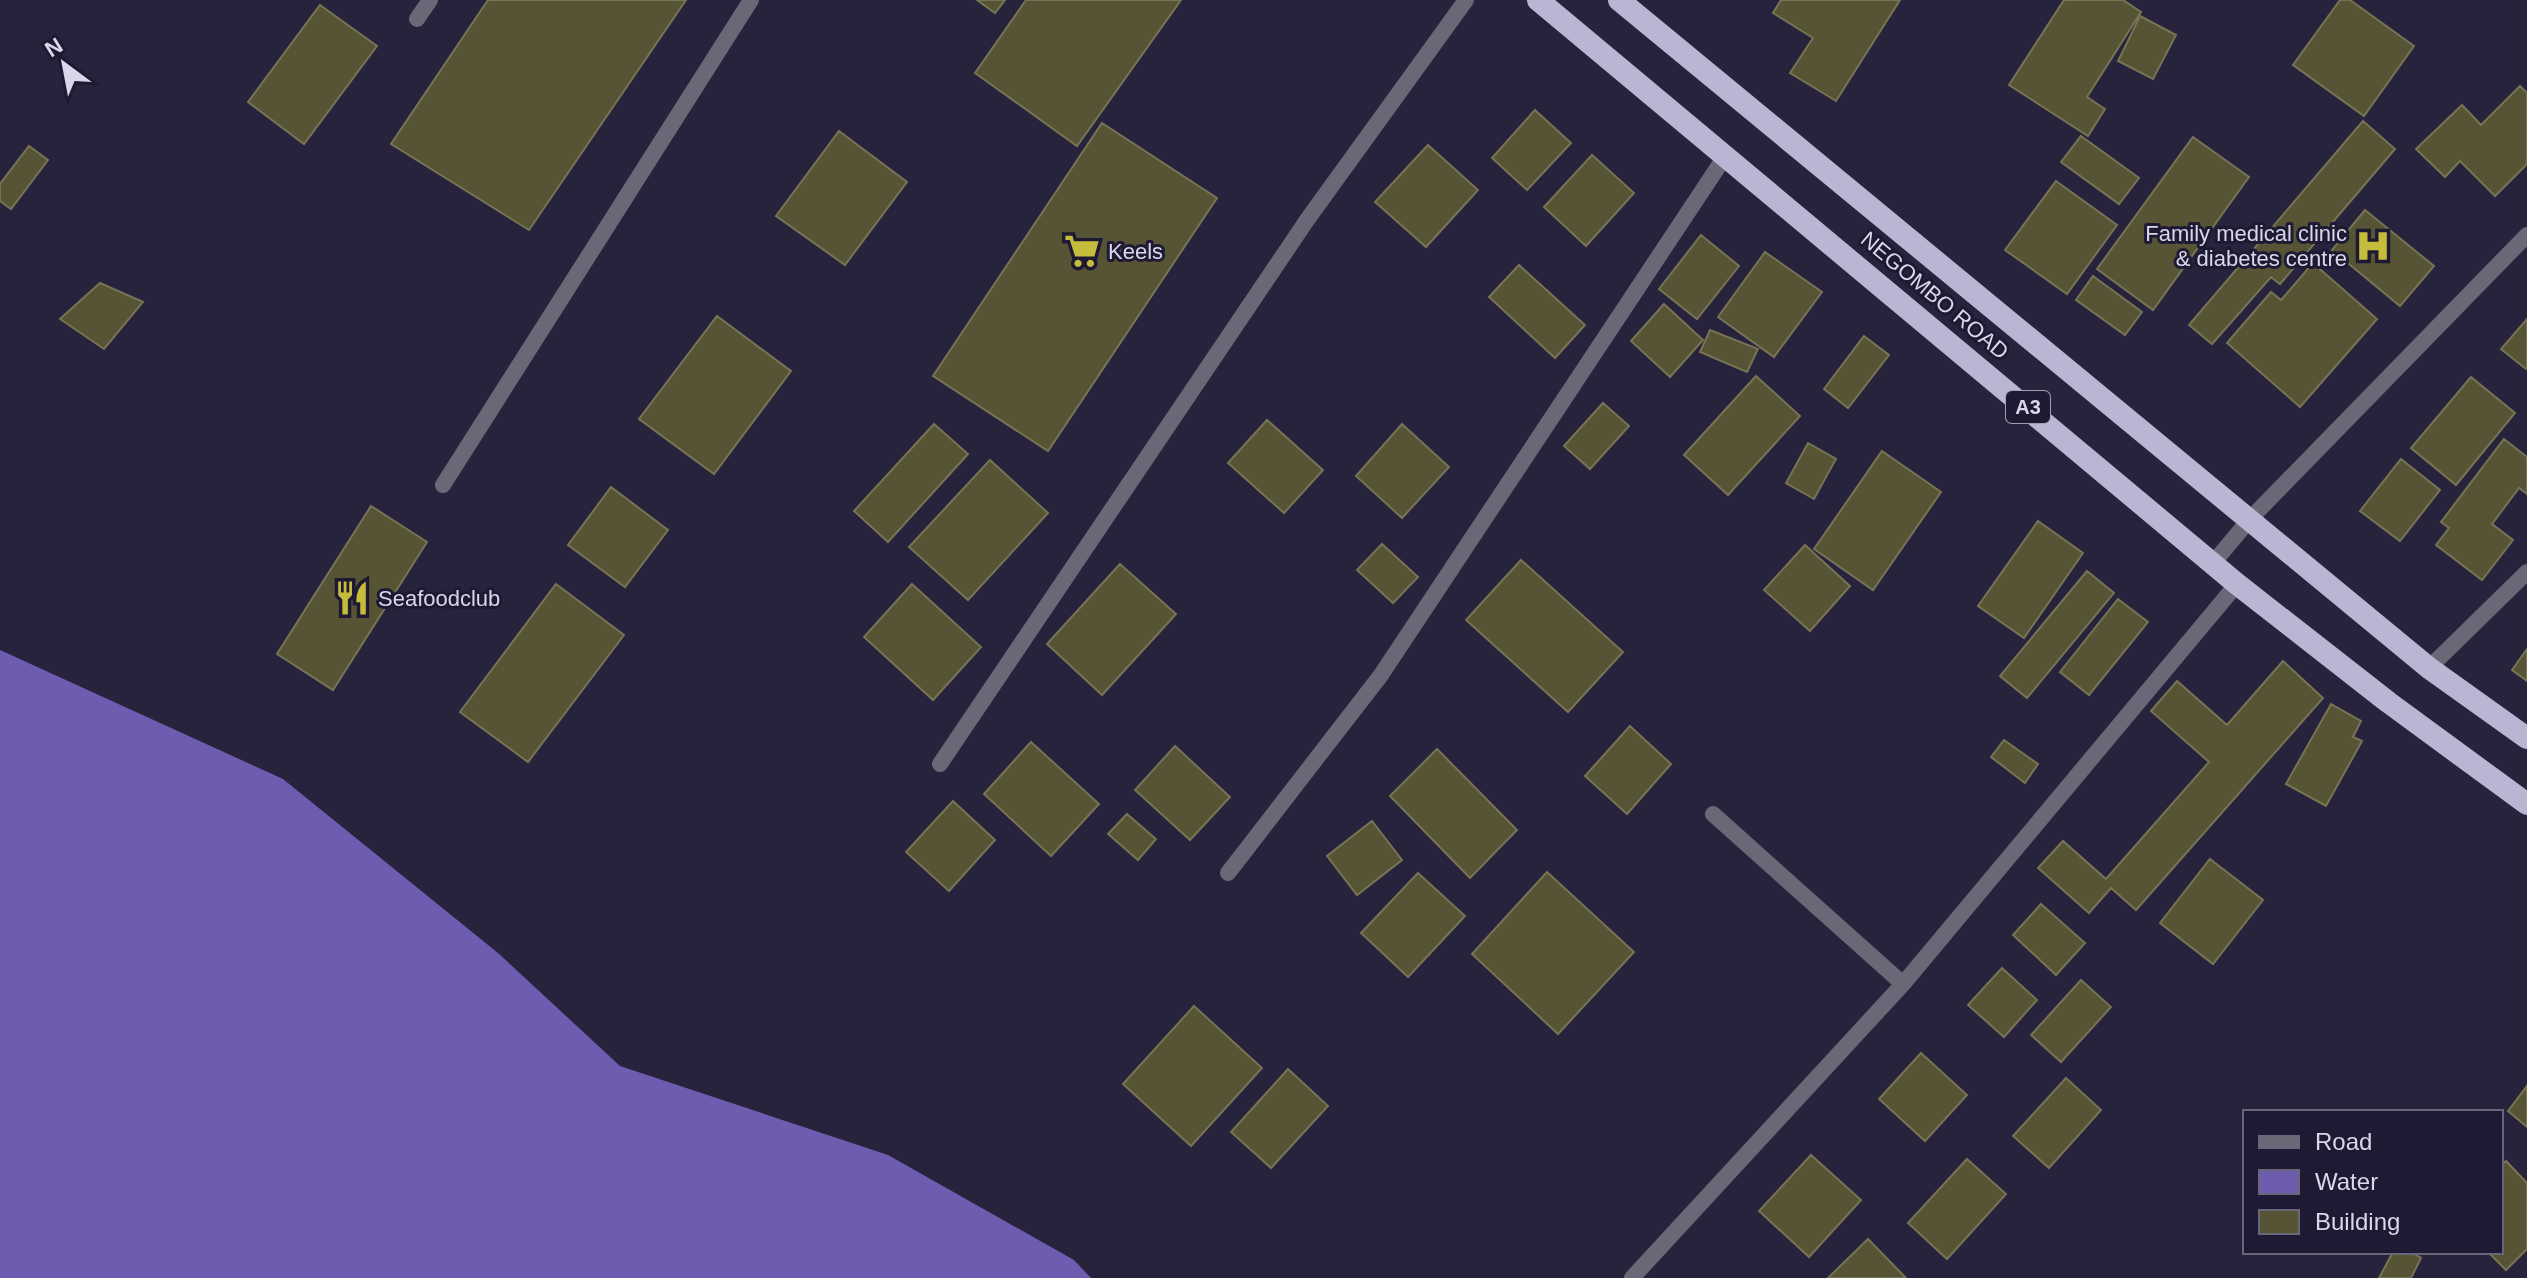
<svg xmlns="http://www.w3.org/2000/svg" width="2527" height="1278" font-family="Helvetica,sans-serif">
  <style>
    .water { fill: #6e5cb1 }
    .building { fill: #565435; stroke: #767454; stroke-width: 2 }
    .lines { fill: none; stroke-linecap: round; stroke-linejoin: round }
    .service { stroke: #6a6876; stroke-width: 16 }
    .minor { stroke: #6a6876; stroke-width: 16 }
    .tertiary { stroke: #6a6876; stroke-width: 16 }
    .trunk { stroke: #b9b6d4; stroke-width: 22 }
    .labels { text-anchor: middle; stroke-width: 6; stroke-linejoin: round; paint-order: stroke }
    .shield { fill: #1f1a33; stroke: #a19eb2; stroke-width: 2 }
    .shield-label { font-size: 20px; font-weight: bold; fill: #d9d7e9 }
    .poi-label { font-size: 22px; fill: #d9d7e9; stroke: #1f1a33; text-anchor: start }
    .street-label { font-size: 22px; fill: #d9d7e9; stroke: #1f1a33 }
  </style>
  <rect width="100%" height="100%" fill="#28233d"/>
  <path class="water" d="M0 650 283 779 498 953 620 1066 888 1155 1074 1260 1091 1278H0Z"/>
  <path class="building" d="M488 0H686L529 230 391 144Z
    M977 0H1005L995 13Z
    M1026 0H1181L1077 146 975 73Z
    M1781 0H1900L1836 101 1790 73 1813 38 1773 13Z
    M2064 0H2123L2141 12 2087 97 2105 109 2088 136 2009 85Z
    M2340 0H2350L2414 46 2364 116 2293 65Z
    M320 5 377 46 304 144 248 102Z
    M2140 16 2176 35 2153 79 2118 61Z
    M2520 86 2527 93V164L2495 196 2460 161 2445 177 2416 149 2462 105 2481 125Z
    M1535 110 1571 143 1527 190 1492 158Z
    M2363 121 2395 149 2280 284 2271 277 2212 344 2189 325Z
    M1102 123 1217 198 1048 451 933 376Z
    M839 131 907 182 845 265 776 216Z
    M2081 136 2139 178 2119 204 2061 162Z
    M2193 137 2249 177 2153 310 2097 269Z
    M1428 145 1478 190 1426 247 1375 202Z
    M29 146 48 160 11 209 0 201V184Z
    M1592 155 1634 193 1586 246 1544 207Z
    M2056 181 2117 225 2067 294 2005 250Z
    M2365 210 2434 266 2400 306 2332 250Z
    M1701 235 1739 266 1697 319 1659 289Z
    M1765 252 1822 292 1774 357 1718 317Z
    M2313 263 2377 319 2300 407 2227 343 2271 292 2281 300Z
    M1519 265 1585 325 1555 358 1489 297Z
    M2093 276 2142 312 2125 335 2076 300Z
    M100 283 143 302 104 349 60 319Z
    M1664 304 1703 340 1670 377 1631 341Z
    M717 316 791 371 714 474 639 419Z
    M2527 319V368L2526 369 2501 349Z
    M1710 330 1758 349 1747 372 1700 352Z
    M1864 336 1889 355 1848 408 1824 389Z
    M1756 376 1800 416 1728 495 1684 455Z
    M2471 377 2515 413 2456 485 2411 448Z
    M1603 403 1629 426 1590 469 1564 446Z
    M1267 420 1323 470 1284 513 1228 463Z
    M934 424 968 454 888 542 854 511Z
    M1402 424 1449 467 1402 518 1356 476Z
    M2504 439 2527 457V494L2519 488 2492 524 2513 540 2482 580 2436 545 2449 528 2441 522Z
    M1808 443 1836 459 1814 499 1786 483Z
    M1882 451 1941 492 1873 590 1814 549Z
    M2401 459 2440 490 2400 541 2360 511Z
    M990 460 1048 513 968 600 909 547Z
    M611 487 668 530 625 587 568 545Z
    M371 506 427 542 333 690 277 654Z
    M2038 521 2083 553 2024 638 1978 606Z
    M1382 544 1418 577 1393 603 1357 570Z
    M1805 545 1850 586 1810 631 1764 590Z
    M1521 560 1623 652 1568 712 1466 620Z
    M1120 564 1176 614 1102 695 1047 644Z
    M2087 571 2114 593 2027 698 2000 676Z
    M556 584 624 635 528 762 460 712Z
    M912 584 981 647 933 700 864 637Z
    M2118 599 2148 622 2089 695 2060 672Z
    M2527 649V681L2512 670Z
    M2283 661 2323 698 2136 910 2111 888 2089 913 2038 868 2063 841 2106 879 2209 762 2151 711 2177 681 2227 725Z
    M2331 704 2361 721 2353 737 2362 741 2326 806 2286 784Z
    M1630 726 1671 764 1627 814 1585 776Z
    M2004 740 2038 764 2025 783 1991 757Z
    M1031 742 1099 804 1051 856 984 794Z
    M1175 746 1230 797 1190 840 1135 790Z
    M1437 749 1517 830 1470 878 1390 796Z
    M953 801 995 840 949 891 906 852Z
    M1127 814 1156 839 1138 860 1108 834Z
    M1372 821 1402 860 1357 895 1327 856Z
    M2210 859 2263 900 2213 964 2160 923Z
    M1547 872 1634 952 1558 1034 1472 954Z
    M1418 873 1465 916 1408 977 1361 933Z
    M2041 904 2085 943 2056 975 2013 935Z
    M2002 968 2037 1000 2004 1037 1968 1005Z
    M2081 980 2111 1007 2061 1062 2031 1035Z
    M1194 1006 1262 1068 1191 1146 1123 1084Z
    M1921 1053 1967 1095 1925 1141 1879 1099Z
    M1288 1069 1328 1106 1271 1168 1231 1132Z
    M2066 1078 2101 1110 2049 1168 2013 1136Z
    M2527 1086V1127L2508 1111Z
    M1811 1155 1861 1200 1809 1257 1759 1211Z
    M1967 1159 2006 1194 1947 1259 1908 1223Z
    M2506 1161 2527 1183V1249L2506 1270 2488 1252H2501V1165Z
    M1868 1239 1906 1278H1828Z
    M2393 1252H2411L2421 1258 2411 1278H2379Z"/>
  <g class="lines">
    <path class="service" d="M417 19 430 0"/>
    <path class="minor" d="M443 485 751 0
      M2429 668 2527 572
      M940 764 1307 220 1466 0
      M1713 814 1903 984
      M1228 873 1381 675 1726 155
      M1632 1278 1903 984 2237 584"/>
    <path class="tertiary" d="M2214 562 2250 519 2527 235"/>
    <path class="trunk" d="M1538 0 2237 584 2388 702 2527 804
      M1619 0 2429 668 2527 738"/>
  </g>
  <defs>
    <g id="hospital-bare" transform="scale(2.76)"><path d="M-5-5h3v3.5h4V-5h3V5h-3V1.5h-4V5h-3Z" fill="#c6bc3c" stroke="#1f1a33" stroke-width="2.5" paint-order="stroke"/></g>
    <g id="supermarket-bare" transform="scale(2.76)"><path d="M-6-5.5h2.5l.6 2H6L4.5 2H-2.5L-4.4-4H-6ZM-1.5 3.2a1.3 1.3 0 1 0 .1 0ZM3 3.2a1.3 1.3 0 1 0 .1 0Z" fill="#c6bc3c" stroke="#1f1a33" stroke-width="2.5" paint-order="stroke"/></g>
    <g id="restaurant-bare" transform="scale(2.76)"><path d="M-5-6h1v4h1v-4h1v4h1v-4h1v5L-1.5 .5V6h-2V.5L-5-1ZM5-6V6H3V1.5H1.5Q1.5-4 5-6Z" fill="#c6bc3c" stroke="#1f1a33" stroke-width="2.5" paint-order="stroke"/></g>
  </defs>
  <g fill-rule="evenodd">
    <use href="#hospital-bare" x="2373" y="246"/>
    <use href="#supermarket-bare" x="1082" y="251"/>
    <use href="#restaurant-bare" x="352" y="598"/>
  </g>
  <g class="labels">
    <rect class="shield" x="2006" y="391" width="44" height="32" rx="6"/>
    <g class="shield-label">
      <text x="2028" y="414">A3</text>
    </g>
    <g class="poi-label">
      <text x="2347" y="241" text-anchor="end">Family medical clinic<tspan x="2347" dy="25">&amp; diabetes centre</tspan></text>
      <text x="1108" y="259">Keels</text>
      <text x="378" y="606">Seafoodclub</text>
    </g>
    <g class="street-label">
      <text transform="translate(1935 295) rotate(40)" y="8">NEGOMBO ROAD</text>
    </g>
  </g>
  <rect x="2243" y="1110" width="260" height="144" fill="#1f1a33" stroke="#69667c" stroke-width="2"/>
  <rect x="2259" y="1136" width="40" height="12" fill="#6a6876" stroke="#69667c" stroke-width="2"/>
  <text x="2315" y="1150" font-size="24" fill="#d9d7e9">Road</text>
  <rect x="2259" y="1170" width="40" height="24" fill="#6e5cb1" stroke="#69667c" stroke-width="2"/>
  <text x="2315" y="1190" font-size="24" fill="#d9d7e9">Water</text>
  <rect x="2259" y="1210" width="40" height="24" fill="#565435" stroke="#69667c" stroke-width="2"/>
  <text x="2315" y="1230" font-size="24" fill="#d9d7e9">Building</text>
  <g transform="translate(64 64) rotate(328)" stroke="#1f1a33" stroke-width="6" paint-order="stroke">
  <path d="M0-6L14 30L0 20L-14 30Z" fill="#d9d7e9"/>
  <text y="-12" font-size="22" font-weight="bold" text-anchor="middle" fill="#d9d7e9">N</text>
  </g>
</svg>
